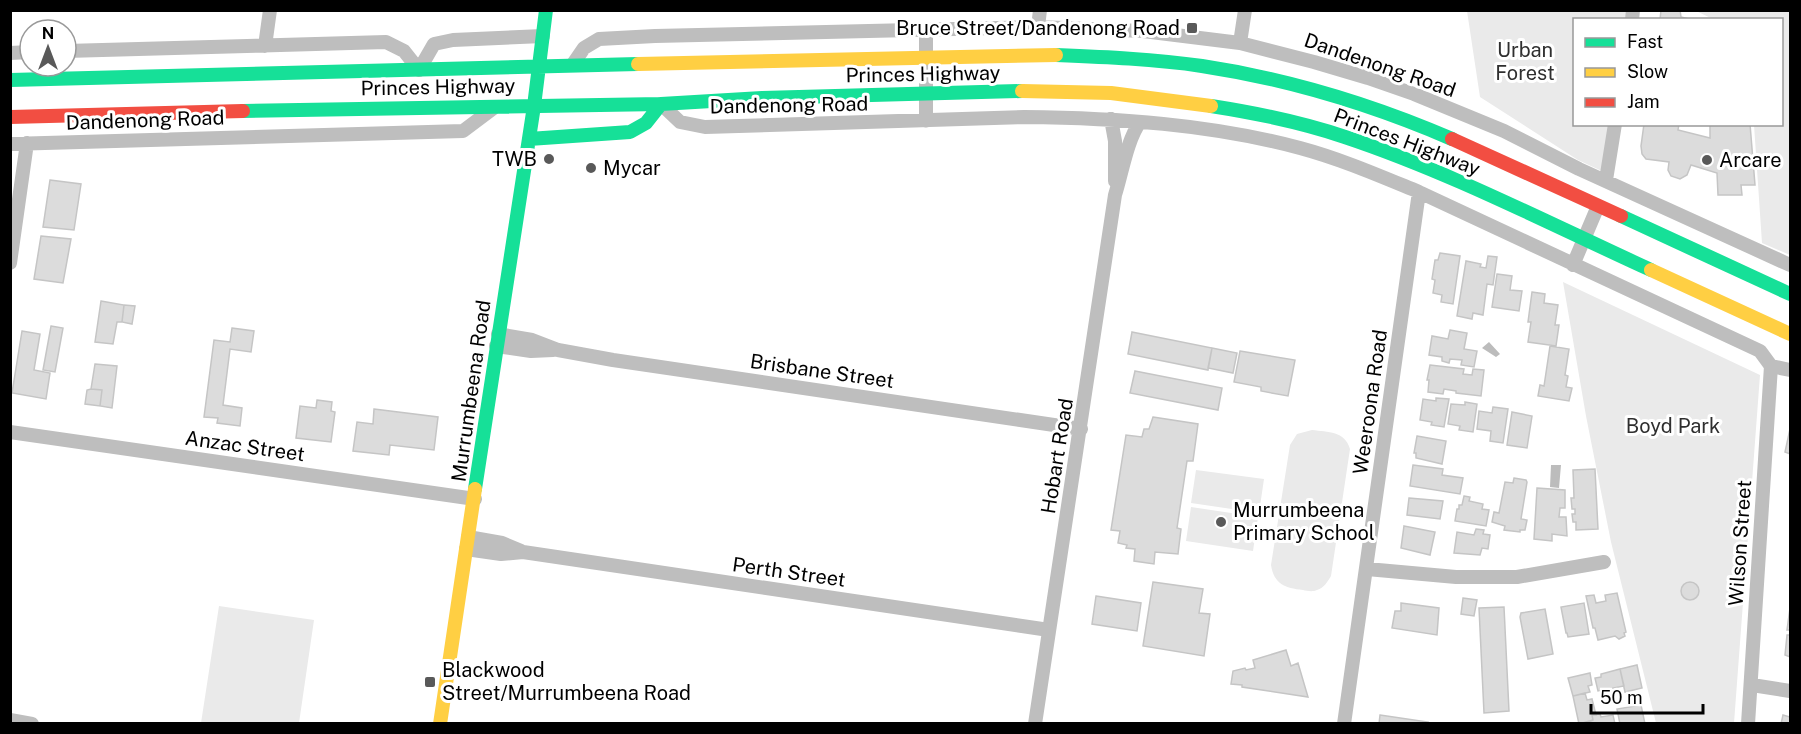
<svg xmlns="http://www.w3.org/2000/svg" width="1801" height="734" font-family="'Public Sans',sans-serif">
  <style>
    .green { fill: #eaeaea }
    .water { fill: #bcbcbc }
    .building { fill: #dcdcdc; stroke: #c5c5c5; stroke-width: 1.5 }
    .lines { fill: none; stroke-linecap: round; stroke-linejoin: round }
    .street { stroke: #bebebe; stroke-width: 14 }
    .fast { stroke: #16e098; stroke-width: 14 }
    .slow { stroke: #ffcf43; stroke-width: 14 }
    .jam { stroke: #f24e42; stroke-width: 14 }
    .poi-dot { fill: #595959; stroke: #fff; stroke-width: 2 }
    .labels { text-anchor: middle; stroke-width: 6; stroke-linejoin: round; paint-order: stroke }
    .poi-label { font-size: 20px; fill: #000; stroke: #fff; text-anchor: start }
    .park-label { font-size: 20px; fill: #2f2f2f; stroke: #fff }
    .street-label { font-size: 20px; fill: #000; stroke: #fff }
  </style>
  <rect width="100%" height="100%" fill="#fff"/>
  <path class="green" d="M1467 11H1627L1626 19 1574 20V124L1610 125 1604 172 1578 160 1480 97Z
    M1696 11H1790V255L1762 243 1754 125 1782 124V20L1713 19Z
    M1563 282 1760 375 1734 723H1656L1611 542 1586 416Z
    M1312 430C1328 432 1345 431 1350 449L1331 576C1328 581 1324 588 1317 590 1313 592 1307 591 1303 590 1285 588 1274 584 1271 565L1290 445 1297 434Z
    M1196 470 1264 479 1259 513 1191 503Z
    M1191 507 1258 517 1253 551 1186 541Z
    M219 606 314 620 299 723H201Z"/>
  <path class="water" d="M1489 342 1500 354 1496 357 1482 348Z
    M1551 465H1561L1559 488 1550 487Z"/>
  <path class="building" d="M1661 10H1680L1681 17 1693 20H1660Z
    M1644 124H1679L1678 130 1710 138V124H1750L1755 185H1741L1742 195H1718L1717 173 1691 165 1687 175 1680 179 1671 176 1668 170 1669 162 1646 159 1642 154 1641 146Z
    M50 180 81 184 74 230 43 227Z
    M41 236 71 239 63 283 34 279Z
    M1440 253 1460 256 1453 304 1441 302 1442 295 1433 293 1435 280 1432 279 1435 260H1438Z
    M1488 256 1497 257 1493 285 1487 284 1483 315 1473 313 1472 319 1457 316 1466 261 1481 264 1480 267 1486 268Z
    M1497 274 1512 276 1510 290 1522 291 1519 311 1492 307Z
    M1532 292 1545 294 1544 303 1558 305 1555 325H1559L1556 346 1528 342 1531 322H1528Z
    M101 301 124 305 122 322H117L113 344 95 342Z
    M124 305 135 306 132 324 122 322Z
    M51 326 63 328 55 372 43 370Z
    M232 328 254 331 251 352 230 349 223 405 242 408 240 426 217 423 218 418 204 417 214 340 230 342Z
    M1450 330 1467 333 1464 349 1477 351 1474 367 1461 365 1462 360 1450 359 1449 363 1442 361V357L1429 355 1432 336 1448 339Z
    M22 331 40 334 34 370 50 373 46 399 12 393Z
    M1132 332 1212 348 1208 370 1128 354Z
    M1550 346 1569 349 1565 375 1568 376 1566 387 1572 388 1569 401 1538 396 1540 385 1544 386Z
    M1212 348 1237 353 1233 373 1208 368Z
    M1240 351 1295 360 1288 396 1261 391V387L1234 382Z
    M95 364 117 366 112 408 100 406 102 390 91 389Z
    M1430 365 1464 369 1463 374 1472 375 1473 369 1484 370 1481 396 1456 393V391L1444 389 1443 394 1428 392 1429 380H1427Z
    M1135 371 1222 388 1218 410 1130 393Z
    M91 389 102 390 100 406 85 404 87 390Z
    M1436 398 1449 399 1444 427 1431 425 1432 422 1420 420 1423 399 1436 401Z
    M317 400 332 402 331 411 335 412 331 442 296 438 300 406 316 408Z
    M1465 402 1477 404 1473 432 1459 430 1460 426 1448 424 1451 404 1465 405Z
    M1493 407 1508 409 1503 443 1490 441 1491 431 1477 429 1479 411 1492 413Z
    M374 409 438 417 434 450 390 445 389 455 353 451 357 422 373 424Z
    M1512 412 1532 416 1527 448 1507 445Z
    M1153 417 1198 424 1193 461H1187L1177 528 1181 529 1178 554 1155 552 1154 564 1134 561 1135 549 1126 548 1127 545 1118 543 1120 531 1111 530 1126 435 1142 437 1144 429H1149Z
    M1790 429V454L1785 452Z
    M1417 436 1446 441 1442 464 1416 458V453H1414Z
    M1413 465 1443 469 1442 475 1463 478 1460 494 1410 486Z
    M1595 469 1598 529 1576 530V522H1573L1572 514H1575V509H1572L1571 498H1574L1573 470Z
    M1514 478 1526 480 1527 482 1521 519 1527 520 1525 530H1520V532L1504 530 1505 526 1492 522 1494 512 1499 513 1505 482 1513 483Z
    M1537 488 1565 490V508H1560L1559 517H1566L1567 536 1552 534V541L1534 539Z
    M1464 496 1470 497 1469 501 1483 504 1482 509 1489 510 1486 526 1455 521 1457 509H1459V505H1462Z
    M1409 498 1443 501 1440 519 1407 515Z
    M1404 526 1435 532 1430 555 1401 548Z
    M1476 529 1484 530 1483 534 1490 535 1488 549 1482 548 1480 555 1454 553 1457 532 1474 535Z
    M1153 582 1203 589 1199 613 1210 614 1204 656 1143 646Z
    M1681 591a9 9 0 1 1 18 0a9 9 0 1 1-18 0Z
    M1617 593 1626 632 1624 633 1625 636 1619 639 1615 636 1598 640 1595 628H1593L1586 596 1594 595 1596 603 1606 601 1605 595Z
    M1096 596 1141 603 1137 631 1092 624Z
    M1463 598 1477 600 1474 616 1461 614Z
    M1401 603 1439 608 1437 635 1392 628 1395 611H1401Z
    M1584 603 1589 634 1568 637 1567 633H1566L1561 607Z
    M1504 607 1509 711 1484 713 1479 608Z
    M1790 608V630H1787Z
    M1545 609 1553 654 1528 659 1520 617 1521 613Z
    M1787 635H1790V657L1785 655Z
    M1286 650 1291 666 1298 663 1308 697 1242 687V685L1231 684 1233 671 1245 668 1246 670 1255 668 1253 660Z
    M1637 665 1642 688 1625 692 1620 669Z
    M1620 669 1624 686 1598 691 1595 678 1601 677V674Z
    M1590 673 1592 685 1588 686 1590 692 1573 696 1568 678Z
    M1585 693 1587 700 1592 699 1596 715H1592L1593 720 1579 724 1573 696Z
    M1641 705 1645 724H1620L1617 709Z
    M1600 714 1601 717 1613 715 1615 724H1584L1593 720 1592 715Z
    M1380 715 1428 722 1427 724H1379Z
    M1783 715 1790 717V724H1781Z"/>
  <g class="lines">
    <path class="street" d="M1632 20 1633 10
      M1038 27 1040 10
      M926 31V121
      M1240 43 1245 10
      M265 46 270 10
      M66 51 386 42 404 51 419 70 434 44 453 40 543 36
      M10 53 30 52
      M573 64 584 48 599 39 655 36 1038 27 1143 31 1240 43 1314 62 1368 78 1414 94 1504 131 1579 169 1790 265
      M661 104 680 122 705 127 1024 117C1117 118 1210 124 1300 148 1341 159 1380 176 1419 192L1760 351 1771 366 1790 370
      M1111 119 1115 141V181
      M10 144 463 131 495 107
      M1606 180 1615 124
      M10 263 27 143
      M1573 265 1598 206
      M498 334 532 340 558 350 613 360 1081 429
      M496 346 531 351 553 350
      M10 432 475 499
      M468 537 502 543 521 551
      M466 549 501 554 523 552 1049 630
      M1367 569 1456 577H1517L1604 562
      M1752 685 1790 691
      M10 720 32 724
      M1035 724 1115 195C1122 173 1127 140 1140 122
      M1344 724 1419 192
      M1748 724 1771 366"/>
    <path class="fast" d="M1056 55C1105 57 1154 59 1202 66 1288 79 1373 105 1452 139
      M10 80 638 64
      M1211 106C1256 113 1301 122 1345 137 1450 172 1550 224 1651 270
      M243 111 661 104 762 98 1022 91
      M529 139 630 132 646 123 661 104
      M1621 216 1790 294
      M475 489 534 106 546 10"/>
    <path class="slow" d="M638 64 1056 55
      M1022 91 1111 93 1211 106
      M1651 270 1790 334
      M440 724 475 489"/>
    <path class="jam" d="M10 117 243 111
      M1452 139 1621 216"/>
  </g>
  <g class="poi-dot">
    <rect x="1186" y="22" width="12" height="12" rx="3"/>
    <circle cx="549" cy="159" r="6"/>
    <circle cx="1707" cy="160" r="6"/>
    <circle cx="591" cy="168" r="6"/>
    <circle cx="1221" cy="522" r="6"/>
    <rect x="424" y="676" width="12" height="12" rx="3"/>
  </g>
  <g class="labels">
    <g class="poi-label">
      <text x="1180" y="35" text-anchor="end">Bruce Street/Dandenong Road</text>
      <text x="537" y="166" text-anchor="end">TWB</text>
      <text x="1719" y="167">Arcare</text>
      <text x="603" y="175">Mycar</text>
      <text x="1233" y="517">Murrumbeena<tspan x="1233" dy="23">Primary School</tspan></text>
      <text x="442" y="677">Blackwood<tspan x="442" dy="23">Street/Murrumbeena Road</tspan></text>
    </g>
    <g class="park-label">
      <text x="1525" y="57">Urban<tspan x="1525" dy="23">Forest</tspan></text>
      <text x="1673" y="433">Boyd Park</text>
    </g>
    <g class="street-label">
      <text transform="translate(1380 65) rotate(19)" y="7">Dandenong Road</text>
      <text transform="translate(923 74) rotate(-1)" y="7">Princes Highway</text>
      <text transform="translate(438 87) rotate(-1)" y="7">Princes Highway</text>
      <text transform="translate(789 105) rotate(-1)" y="7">Dandenong Road</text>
      <text transform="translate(145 120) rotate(-2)" y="7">Dandenong Road</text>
      <text transform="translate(1407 142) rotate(21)" y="7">Princes Highway</text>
      <text transform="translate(822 371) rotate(8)" y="7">Brisbane Street</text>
      <text transform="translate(471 391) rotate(-82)" y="7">Murrumbeena Road</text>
      <text transform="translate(1370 402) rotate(-82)" y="7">Weeroona Road</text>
      <text transform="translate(245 446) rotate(8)" y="7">Anzac Street</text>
      <text transform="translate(1057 456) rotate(-81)" y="7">Hobart Road</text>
      <text transform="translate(1740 543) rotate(-86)" y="7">Wilson Street</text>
      <text transform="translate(789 572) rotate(8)" y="7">Perth Street</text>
    </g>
  </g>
  <rect width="1801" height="734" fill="none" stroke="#000000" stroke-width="24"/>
  <rect x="1573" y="18" width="210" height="108" fill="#ffffff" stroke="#999999" stroke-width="1.5"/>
  <rect x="1585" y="38" width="30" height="9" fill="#16e098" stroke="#999999" stroke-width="1.5"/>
  <text x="1627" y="48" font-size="18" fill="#000000">Fast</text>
  <rect x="1585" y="68" width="30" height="9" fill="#ffcf43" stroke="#999999" stroke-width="1.5"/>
  <text x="1627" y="78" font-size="18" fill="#000000">Slow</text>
  <rect x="1585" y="98" width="30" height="9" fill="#f24e42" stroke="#999999" stroke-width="1.5"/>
  <text x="1627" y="108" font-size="18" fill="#000000">Jam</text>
  <g transform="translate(48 48)"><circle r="28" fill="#ffffff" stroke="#999999" stroke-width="1.5"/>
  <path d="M0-4.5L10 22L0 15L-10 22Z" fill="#595959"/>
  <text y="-9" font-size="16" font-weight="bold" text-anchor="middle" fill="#000000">N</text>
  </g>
  <path d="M1591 704v9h112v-9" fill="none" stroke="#000000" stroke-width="3"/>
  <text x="1600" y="704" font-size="18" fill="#000000" stroke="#ffffff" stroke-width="4.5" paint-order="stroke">50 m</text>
</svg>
